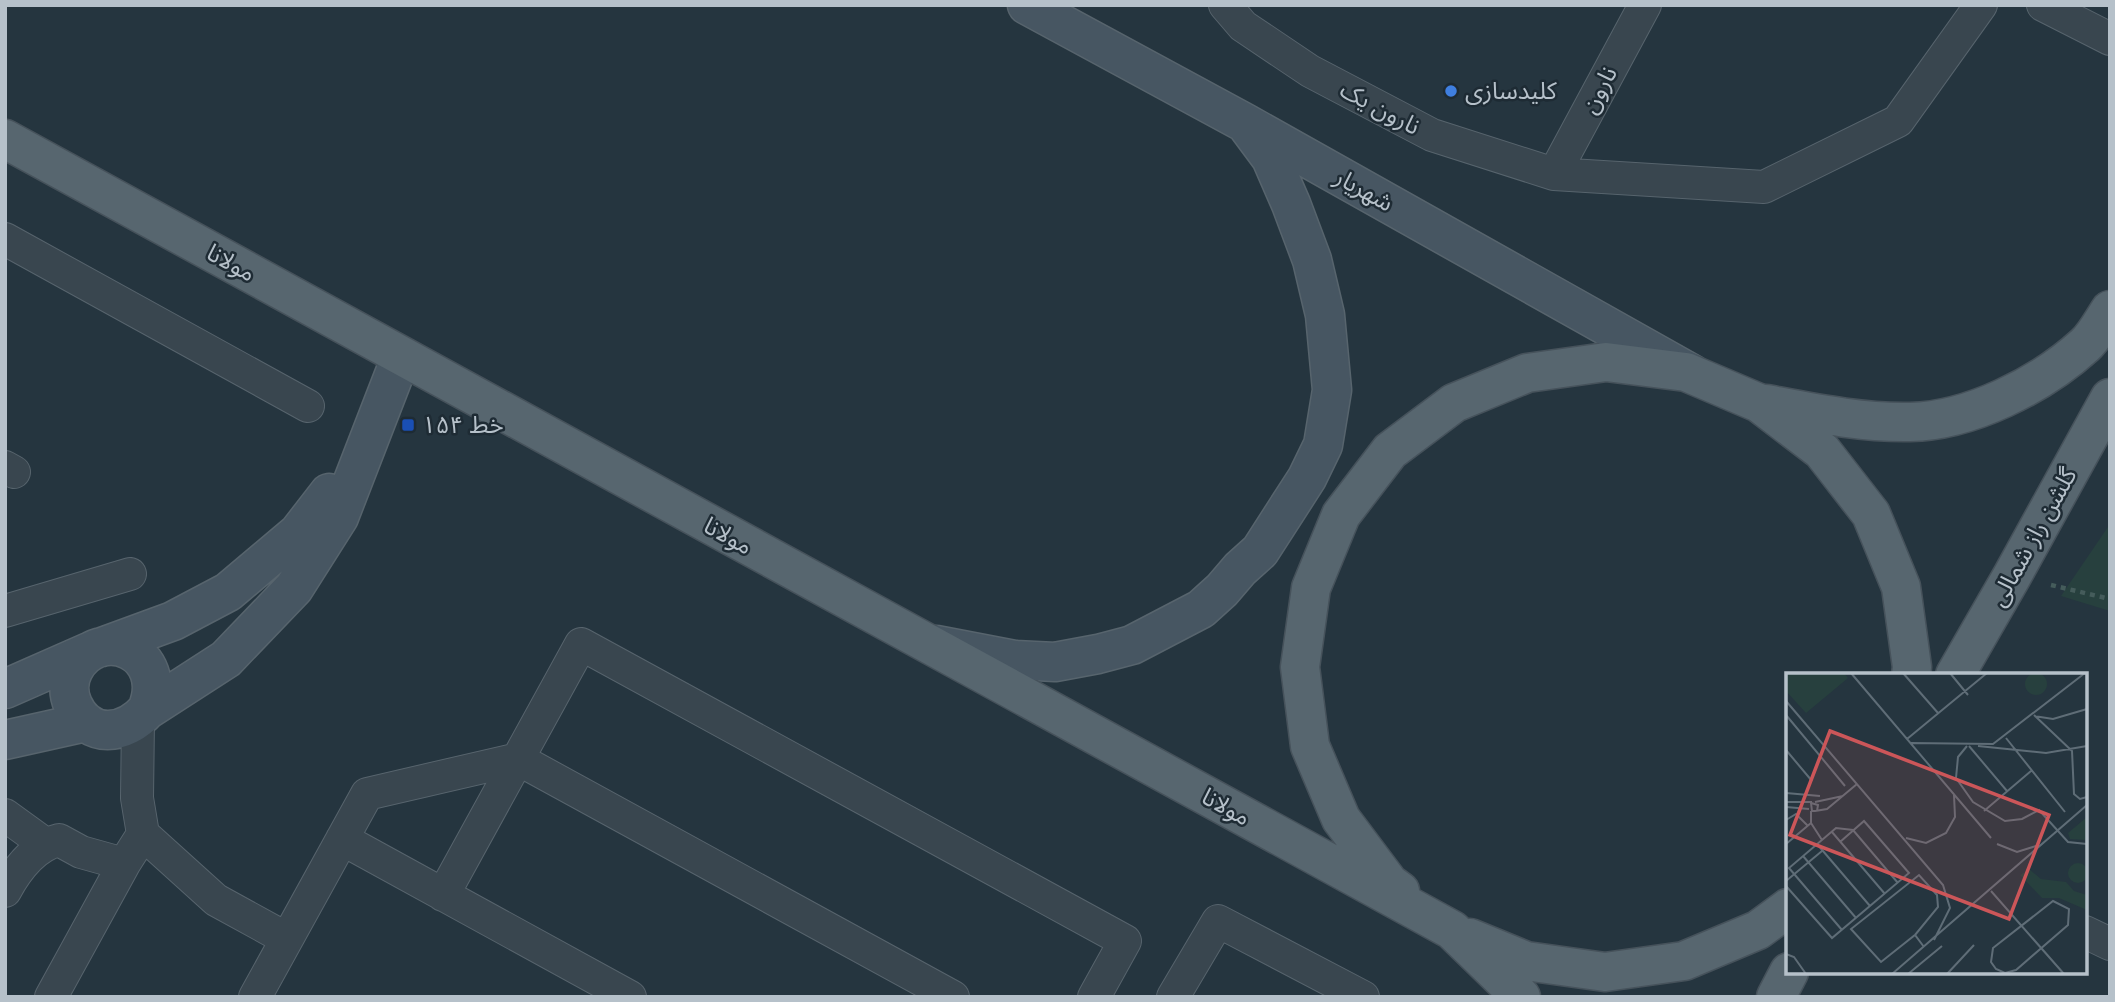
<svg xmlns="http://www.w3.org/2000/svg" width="2115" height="1002" font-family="Mulish,'Noto Sans Arabic',sans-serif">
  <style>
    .green { fill: #27403e }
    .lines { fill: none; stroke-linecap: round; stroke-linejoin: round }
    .street-casing { stroke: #57646d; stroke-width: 34 }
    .secondary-casing { stroke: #57646d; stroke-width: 41 }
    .primary-casing { stroke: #46525b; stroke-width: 41 }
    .path { stroke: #455c5b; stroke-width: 4.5; stroke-dasharray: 5 5; stroke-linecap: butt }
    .street { stroke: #39464f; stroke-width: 32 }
    .secondary { stroke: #475662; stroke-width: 38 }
    .primary { stroke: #57666f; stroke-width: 38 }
    .shop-dot { fill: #3f7fe0; stroke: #1e2b34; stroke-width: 2.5 }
    .transit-dot { fill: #1a4fb4; stroke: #1e2b34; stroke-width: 2.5 }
    .labels { text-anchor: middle; stroke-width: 5; stroke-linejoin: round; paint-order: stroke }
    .street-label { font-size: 24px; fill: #b6c1ca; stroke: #1e2b34 }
    .poi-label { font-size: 24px; fill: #b6c1ca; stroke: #1e2b34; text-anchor: start }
    .inset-road { fill: none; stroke: #5f6d77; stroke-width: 2 }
    .view { fill: #cc5659; fill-opacity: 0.15; stroke: #cc5659; stroke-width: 3.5 }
    .inset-edge { fill: none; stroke: #b6c1ca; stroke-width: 3.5 }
  </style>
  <rect width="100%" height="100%" fill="#25353f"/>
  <path class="green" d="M2110 524V611L2061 596Z"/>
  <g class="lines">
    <g class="street-casing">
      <path id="street" d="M1225 5 1243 26 1310 71 1432 135 1554 174 1764 187 1898 121 1981 5
        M2043 5 2110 39
        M1554 174 1645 5
        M5 239 308 406
        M5 467 14 472
        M5 611 130 574
        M138 720 137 798 143 834 216 900 287 939
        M5 815 45 844
        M342 839 630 997
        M5 891C17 869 34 846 59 840L81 852 124 864
        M443 895 581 644 1125 941 1094 997
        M2085 932 2110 944
        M51 997 124 864 143 834
        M255 997 367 794 518 759 953 997
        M1173 997 1218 921 1363 997"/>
    </g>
    <g class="secondary-casing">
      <path id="secondary" d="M1027 5 1245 123 1692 374
        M936 645 1015 660 1055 662 1098 654 1132 645 1201 609 1222 590 1240 569 1260 551 1307 478 1323 445 1332 390 1325 315 1312 260 1291 204 1271 158 1245 123
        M102 647 173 621 228 592 298 533 329 493
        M5 689 89 652
        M147 710C171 652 100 622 74 669 68 680 68 694 73 705 89 740 125 735 147 710L226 659 294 588 339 517 401 357
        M5 740 86 722"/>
    </g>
    <g class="primary-casing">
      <path id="primary" d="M5 139 1452 930 1521 997
        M1766 404C1814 413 1862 423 1910 422 1970 421 2041 385 2085 345 2095 336 2102 322 2110 310
        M1955 675 2012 576 2110 398
        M1400 891 1389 883 1341 819 1310 746 1300 667 1311 588 1341 515 1390 451 1454 403 1527 373 1606 362 1686 372 1759 403 1822 451 1871 514 1901 587 1912 667 1911 675
        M1470 938 1526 961 1605 972 1684 961 1758 930 1788 908
        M1776 997 1789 972"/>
    </g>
    <path class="path" d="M2051 585 2110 599"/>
    <use href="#street" class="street"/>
    <use href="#secondary" class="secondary"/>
    <use href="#primary" class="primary"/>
  </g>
  <circle class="shop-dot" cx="1451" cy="91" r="7"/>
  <rect class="transit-dot" x="401" y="418" width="14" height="14" rx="3.5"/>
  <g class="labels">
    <g class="street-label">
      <text transform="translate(1599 90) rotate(-62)" y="8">نارون</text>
      <text transform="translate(1380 108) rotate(28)" y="8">نارون یک</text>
      <text transform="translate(1364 190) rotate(29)" y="8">شهریار</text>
      <text transform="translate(231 263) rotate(29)" y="8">مولانا</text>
      <text transform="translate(728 536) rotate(29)" y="8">مولانا</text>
      <text transform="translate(2033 537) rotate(-61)" y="8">گلشن راز شمالی</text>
      <text transform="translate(1226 807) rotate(29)" y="8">مولانا</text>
    </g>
    <g class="poi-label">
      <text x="1465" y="99">کلیدسازی</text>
      <text x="422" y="433">خط ۱۵۴</text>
    </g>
  </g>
  <g transform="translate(1786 673)">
    <rect width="301" height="301" fill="#25353f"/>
    <path d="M0 0H58L62 5 20 40 0 18ZM239 11a11 11 0 1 1 22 0a11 11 0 1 1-22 0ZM301 144V167L284 166 282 160ZM282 200a10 10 0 1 1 20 0a10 10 0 1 1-20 0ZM243 196 255 206 280 209 288 218 301 222V237L273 225H256L234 202Z" fill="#27403e"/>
    <path class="inset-road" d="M65 0 205 165M117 0 152 40M164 0 182 22M0 28 157 212 164 235 148 267M0 42 59 113M248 42 286 78 288 121 294 126 301 124M248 43 267 46 301 36M220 65 279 139M121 66 201 0M125 70 207 71 299 0M181 73 172 84 170 105 187 129 219 148 236 146 253 137 282 169 301 171M183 73 221 118M192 73 260 80 301 73M0 77 26 108M0 120 34 123M0 129H26M29 129 57 123M0 134 23 136M25 138V150L36 167M31 138 32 132 25 130 26 138H29L41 136 71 111M198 138 245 98M0 147 10 141 22 153M46 159 99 221M120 165 140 170 160 160 169 144 168 122M0 171 25 150M31 171 84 233M211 171 231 179 253 172M17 183 70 245M0 208 36 178M0 213 46 265 123 200 78 148 54 169M205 218 278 301M267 228 283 236 282 252 230 297 219 300 210 296 205 289 207 275ZM56 257 3 195 50 155 67 157 112 210M129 262 152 234 151 222 133 202 65 256 95 289 129 262 138 274M0 281 8 284 20 301M106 301 301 132M122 301 156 273M161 301 188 272"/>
    <path class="view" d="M44 58 263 142 223 246 4 162Z"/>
    <rect width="301" height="301" class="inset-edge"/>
  </g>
  <rect width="2115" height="1002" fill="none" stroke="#b6c1ca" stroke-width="14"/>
</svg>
